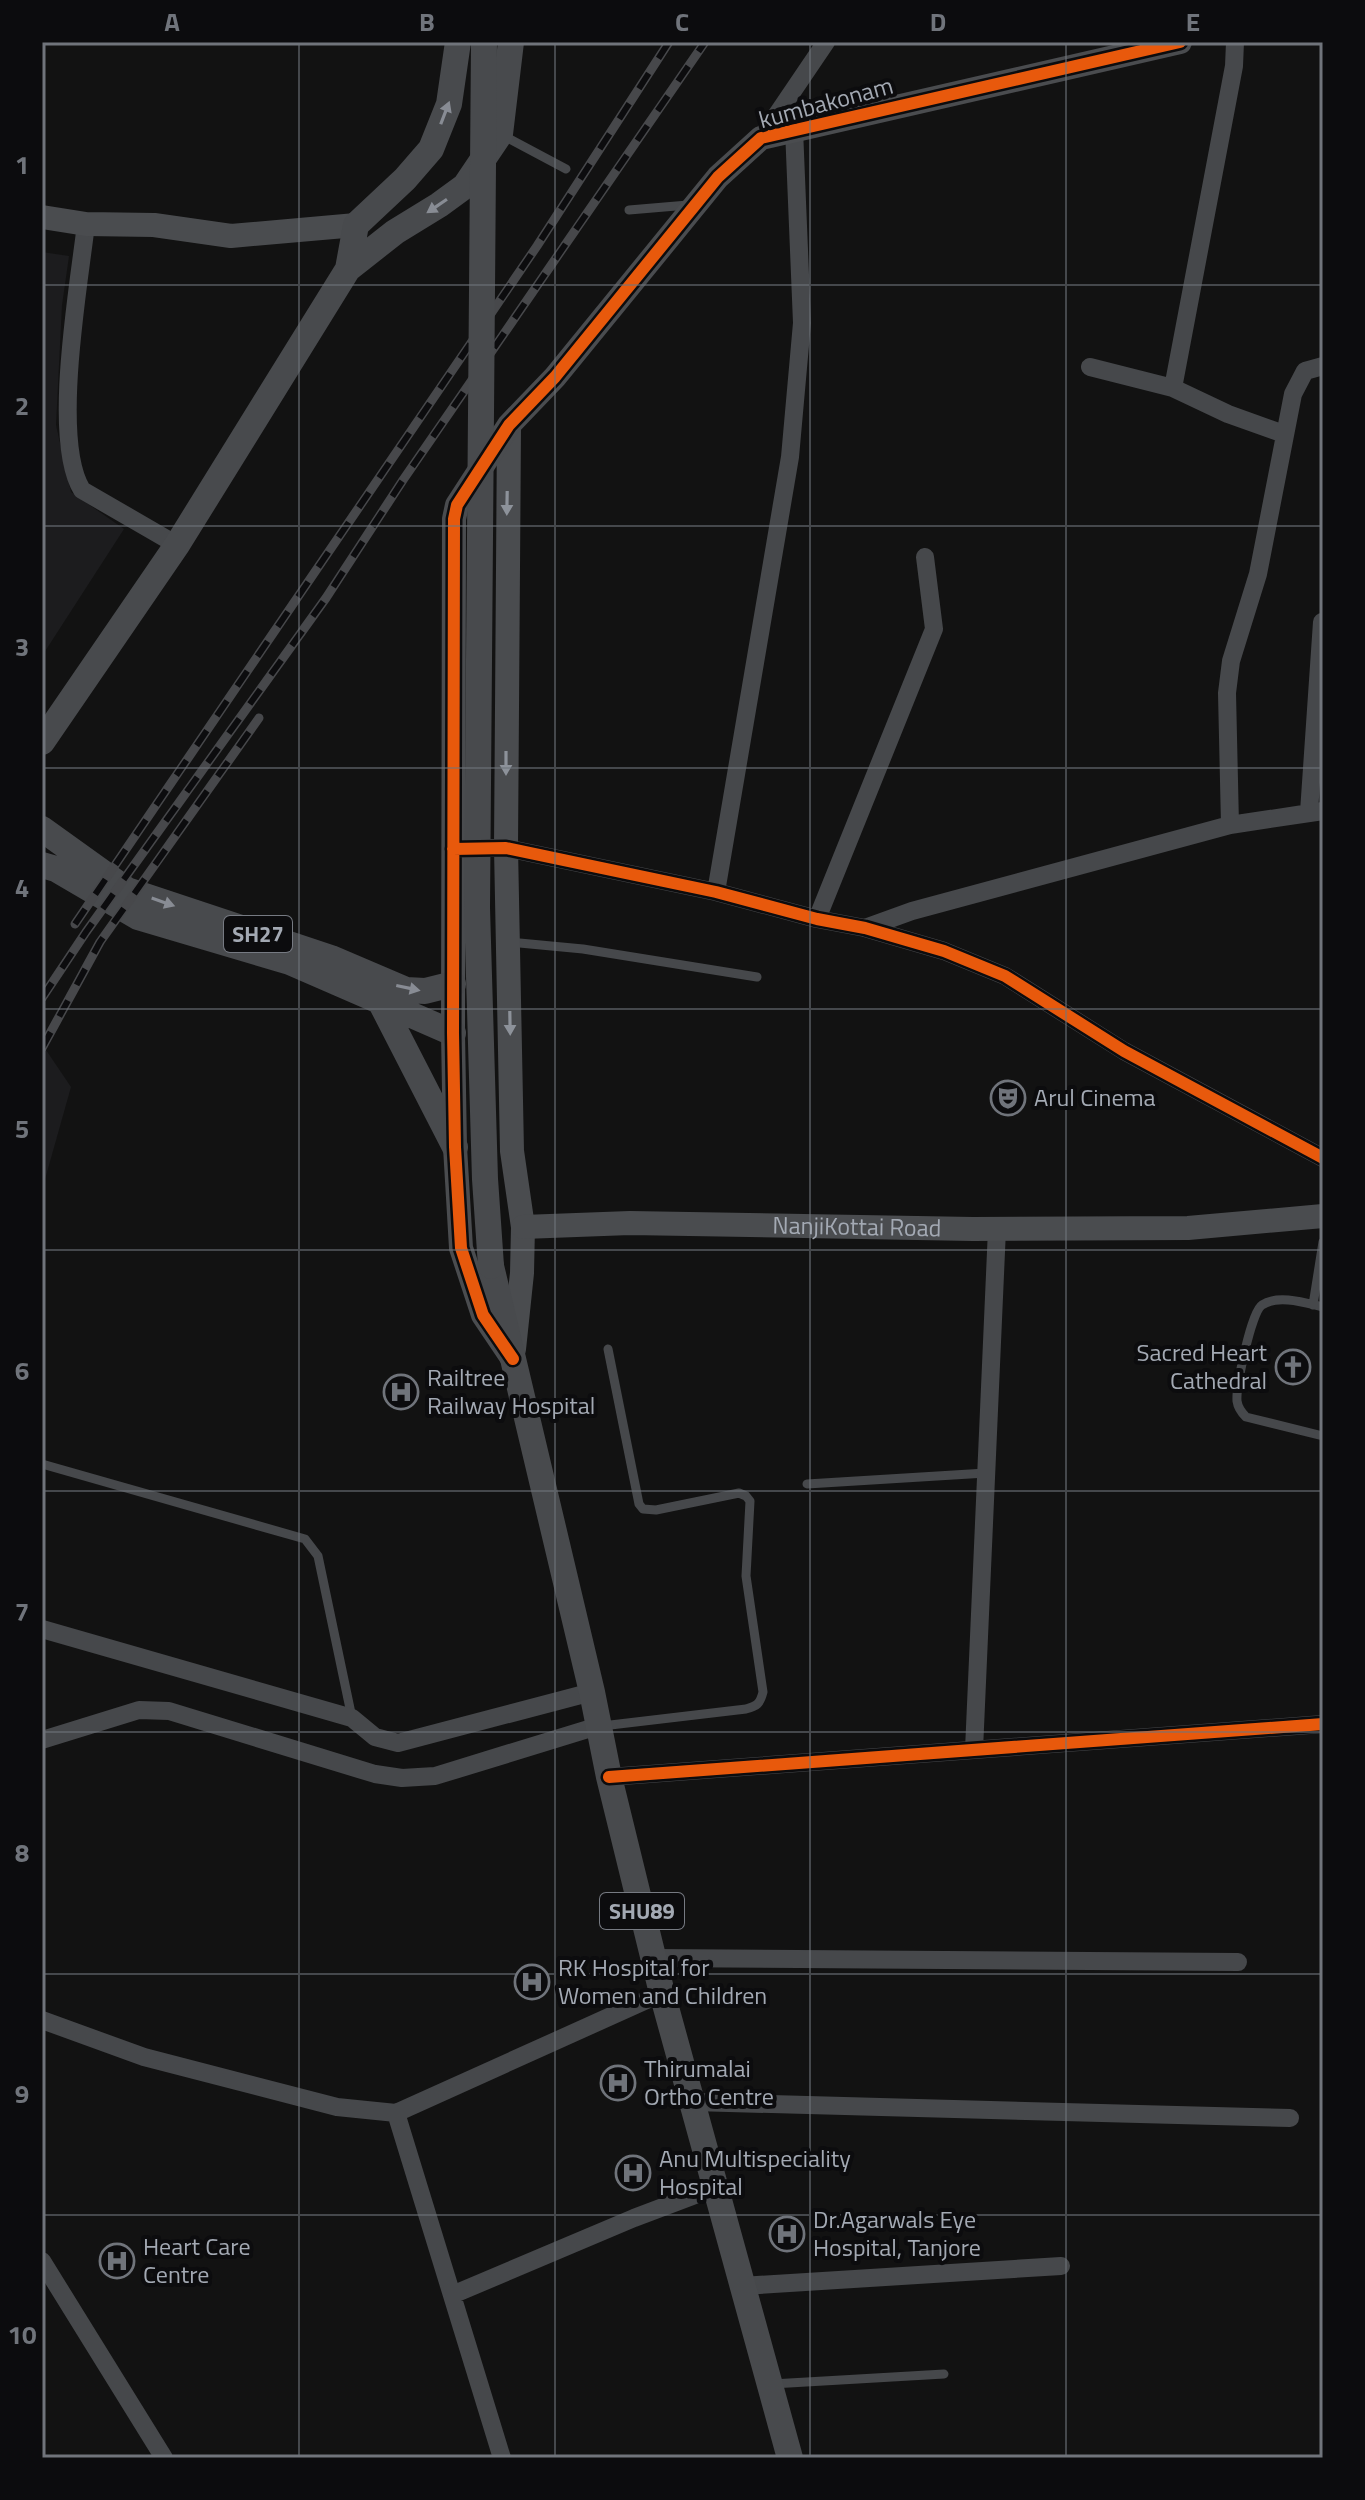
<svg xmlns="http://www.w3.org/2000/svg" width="1365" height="2500" font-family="'Titillium Web',sans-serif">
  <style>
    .built { fill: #1c1c1e }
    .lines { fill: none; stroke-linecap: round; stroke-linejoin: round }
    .lane { stroke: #46484b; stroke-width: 9 }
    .street { stroke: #46484b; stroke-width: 18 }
    .secondary { stroke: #4a4c4f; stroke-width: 24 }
    .primary { stroke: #484a4d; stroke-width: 26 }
    .rail-casing { stroke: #47484b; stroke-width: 9 }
    .rail { stroke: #0c0c0e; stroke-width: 6; stroke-dasharray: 18; stroke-linecap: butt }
    .primary-bridge { stroke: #484a4d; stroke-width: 26 }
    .cycleway-casing { stroke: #0c0c0e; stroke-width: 17 }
    .cycleway { stroke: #e8590c; stroke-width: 12 }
    .oneway { fill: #888c94 }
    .oneway2 { fill: #8d929a }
    .grid { fill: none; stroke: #70747b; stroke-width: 2; stroke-opacity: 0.55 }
    .labels { text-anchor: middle; stroke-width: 8; stroke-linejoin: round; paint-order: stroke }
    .shield { fill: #0c0c0e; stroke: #767a82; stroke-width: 2 }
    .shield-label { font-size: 22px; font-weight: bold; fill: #a3a9b3 }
    .street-label { font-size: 24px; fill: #a3a9b3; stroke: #0c0c0e }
    .poi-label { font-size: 24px; fill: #a3a9b3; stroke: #0c0c0e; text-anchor: start }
    .neatline { fill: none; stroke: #70747b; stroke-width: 3 }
    .grid-label { font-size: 26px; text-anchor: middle; font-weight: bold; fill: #70747b }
  </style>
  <rect width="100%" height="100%" fill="#121212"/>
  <path class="built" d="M42 252 69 256 62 305 56 425 71 492 124 529 42 656Z
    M42 1050H46L71 1087 42 1190Z"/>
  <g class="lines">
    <path class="lane" d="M502 135 566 169
      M629 210 688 205
      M509 942 583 949 757 977
      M1313 1305 1323 1242
      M1323 1307C1306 1303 1278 1294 1262 1305 1251 1312 1236 1387 1237 1401 1238 1408 1241 1412 1246 1417L1323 1436
      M42 1464 305 1539 318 1556 352 1718
      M807 1484 986 1473
      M602 1726 746 1709C757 1706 760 1704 763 1692L746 1576 750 1501 746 1496 739 1493 656 1510 643 1509 639 1504 608 1349
      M772 2384 944 2374"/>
    <path class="street" d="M761 138 826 42
      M86 224C79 285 51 440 82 490L177 545
      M1090 367 1173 388 1228 414 1284 434
      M1173 388 1234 66 1235 42
      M1309 812 1322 622
      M1230 825 1227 693 1231 661 1258 574 1293 394 1305 371 1323 366
      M468 848H506L716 892 817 919 865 928 944 951 1005 976 1124 1051 1323 1158
      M716 892 790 457 802 323 794 129
      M817 919 934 629 925 557
      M865 928 912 911 1230 825 1323 811
      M42 1629 352 1718 375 1737 398 1743 592 1692
      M42 1740 139 1710 169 1711 375 1774 402 1778 435 1776 598 1726
      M974 1750 997 1229
      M609 1777 1323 1724
      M654 1958 1238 1962
      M42 2020 144 2057 337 2107 396 2113 662 1993
      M693 2102 1290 2118
      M396 2113 502 2458
      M42 2261 164 2458
      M742 2286 1061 2266
      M452 2295 634 2218 716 2187"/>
    <g class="secondary">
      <path d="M42 217 86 224 154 225 231 236 356 225"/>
      <path d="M509 428 506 848 512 1151 523 1227 522 1273 514 1349"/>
      <path id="s1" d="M523 1227 630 1223 973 1229 1188 1228 1323 1216"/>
      <path d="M512 1358 483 1315 461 1248 455 1147 453 1033 454 519 457 505 509 425 555 377 718 177 761 138 1180 42"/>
    </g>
    <path class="primary" d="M348 269 356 225 405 179 431 149 449 104 458 42
      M42 742 177 545 348 269 395 232 439 205 465 186 500 134 511 42
      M42 829 127 890 331 958 406 990 425 991 453 984
      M42 865 56 869 138 917 290 962 453 1033
      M381 1003 455 1147
      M491 1266 592 1692 609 1777 662 1993 790 2458"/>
    <g class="rail-casing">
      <path id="rail" d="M75 924 537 246 669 42
        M42 998 86 932 326 598 403 480 705 42
        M42 1048 100 942 259 718"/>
    </g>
    <use href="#rail" class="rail"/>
    <path class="primary-bridge" d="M484 42 477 908 485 1179 491 1266"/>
    <g class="cycleway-casing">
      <path id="cycleway" d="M453 849 506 848 716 892 817 919 865 928 944 951 1005 976 1124 1051 1323 1158
        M513 1359 483 1315 461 1248 455 1147 453 1033 454 519 457 505 509 425 555 377 718 177 761 138 1180 42
        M609 1777 1323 1724"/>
    </g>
    <use href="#cycleway" class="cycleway"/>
  </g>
  <defs><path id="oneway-solid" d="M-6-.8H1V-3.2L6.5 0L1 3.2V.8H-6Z" transform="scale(2)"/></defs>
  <g class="oneway">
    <use href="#oneway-solid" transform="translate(445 113) rotate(-69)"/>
    <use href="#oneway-solid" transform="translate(437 206) rotate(146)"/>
    <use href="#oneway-solid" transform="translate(163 902) rotate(19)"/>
    <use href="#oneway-solid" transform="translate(408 988) rotate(12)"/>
  </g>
  <g class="oneway2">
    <use href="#oneway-solid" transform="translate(507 503) rotate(91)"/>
    <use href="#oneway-solid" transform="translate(506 763) rotate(90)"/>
    <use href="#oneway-solid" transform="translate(510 1023) rotate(89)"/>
  </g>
  <path class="grid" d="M299 42V2458M555 42V2458M810 42V2458M1066 42V2458M42 285H1323M42 526H1323M42 768H1323M42 1009H1323M42 1250H1323M42 1491H1323M42 1732H1323M42 1974H1323M42 2215H1323"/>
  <defs>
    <g id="theatre-ring" transform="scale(1.8)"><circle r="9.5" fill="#0c0c0e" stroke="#70747b" stroke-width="1.5"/><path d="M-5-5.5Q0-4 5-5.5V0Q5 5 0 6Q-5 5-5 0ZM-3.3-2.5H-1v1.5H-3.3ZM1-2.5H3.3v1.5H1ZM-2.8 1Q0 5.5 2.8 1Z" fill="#70747b"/></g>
    <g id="church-ring" transform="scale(1.8)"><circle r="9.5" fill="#0c0c0e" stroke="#70747b" stroke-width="1.5"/><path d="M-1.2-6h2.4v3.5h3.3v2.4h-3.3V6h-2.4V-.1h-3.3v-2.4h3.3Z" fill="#70747b"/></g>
    <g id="hospital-ring" transform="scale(1.8)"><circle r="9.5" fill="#0c0c0e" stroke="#70747b" stroke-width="1.5"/><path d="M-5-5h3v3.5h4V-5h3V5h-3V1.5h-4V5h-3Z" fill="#70747b"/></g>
  </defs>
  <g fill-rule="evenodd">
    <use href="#theatre-ring" x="1008" y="1098"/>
    <use href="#church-ring" x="1293" y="1367"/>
    <use href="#hospital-ring" x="401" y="1392"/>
    <use href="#hospital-ring" x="532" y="1982"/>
    <use href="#hospital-ring" x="618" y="2083"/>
    <use href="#hospital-ring" x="633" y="2173"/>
    <use href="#hospital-ring" x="787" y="2234"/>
    <use href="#hospital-ring" x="117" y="2261"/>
  </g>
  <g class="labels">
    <g class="shield">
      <rect x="224" y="916" width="68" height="36" rx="6"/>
      <rect x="600" y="1893" width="84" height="36" rx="6"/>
    </g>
    <g class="shield-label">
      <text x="258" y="942">SH27</text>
      <text x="642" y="1919">SHU89</text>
    </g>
    <g class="street-label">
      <text transform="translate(826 103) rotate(-15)" y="8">kumbakonam</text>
      <text dy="8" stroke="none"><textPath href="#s1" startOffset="334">NanjiKottai Road</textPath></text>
    </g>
    <g class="poi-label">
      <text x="1034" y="1106">Arul Cinema</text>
      <text x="1267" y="1361" text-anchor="end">Sacred Heart<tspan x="1267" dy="28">Cathedral</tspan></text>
      <text x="427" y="1386">Railtree<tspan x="427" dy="28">Railway Hospital</tspan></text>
      <text x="558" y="1976">RK Hospital for<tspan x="558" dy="28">Women and Children</tspan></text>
      <text x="644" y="2077">Thirumalai<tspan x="644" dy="28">Ortho Centre</tspan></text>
      <text x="659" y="2167">Anu Multispeciality<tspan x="659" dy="28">Hospital</tspan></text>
      <text x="813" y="2228">Dr.Agarwals Eye<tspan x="813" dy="28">Hospital, Tanjore</tspan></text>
      <text x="143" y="2255">Heart Care<tspan x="143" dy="28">Centre</tspan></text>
    </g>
  </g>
  <rect width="1365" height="2500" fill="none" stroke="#0c0c0e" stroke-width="88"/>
  <rect x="44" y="44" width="1277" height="2412" class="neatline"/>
  <g class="grid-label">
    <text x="172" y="31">A</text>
    <text x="427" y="31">B</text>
    <text x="682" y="31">C</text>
    <text x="938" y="31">D</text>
    <text x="1193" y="31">E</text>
    <text x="22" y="174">1</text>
    <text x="22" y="415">2</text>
    <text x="22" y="656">3</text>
    <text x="22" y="897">4</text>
    <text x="22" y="1138">5</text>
    <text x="22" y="1380">6</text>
    <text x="22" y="1621">7</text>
    <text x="22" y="1862">8</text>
    <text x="22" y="2103">9</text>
    <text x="22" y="2344">10</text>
  </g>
</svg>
